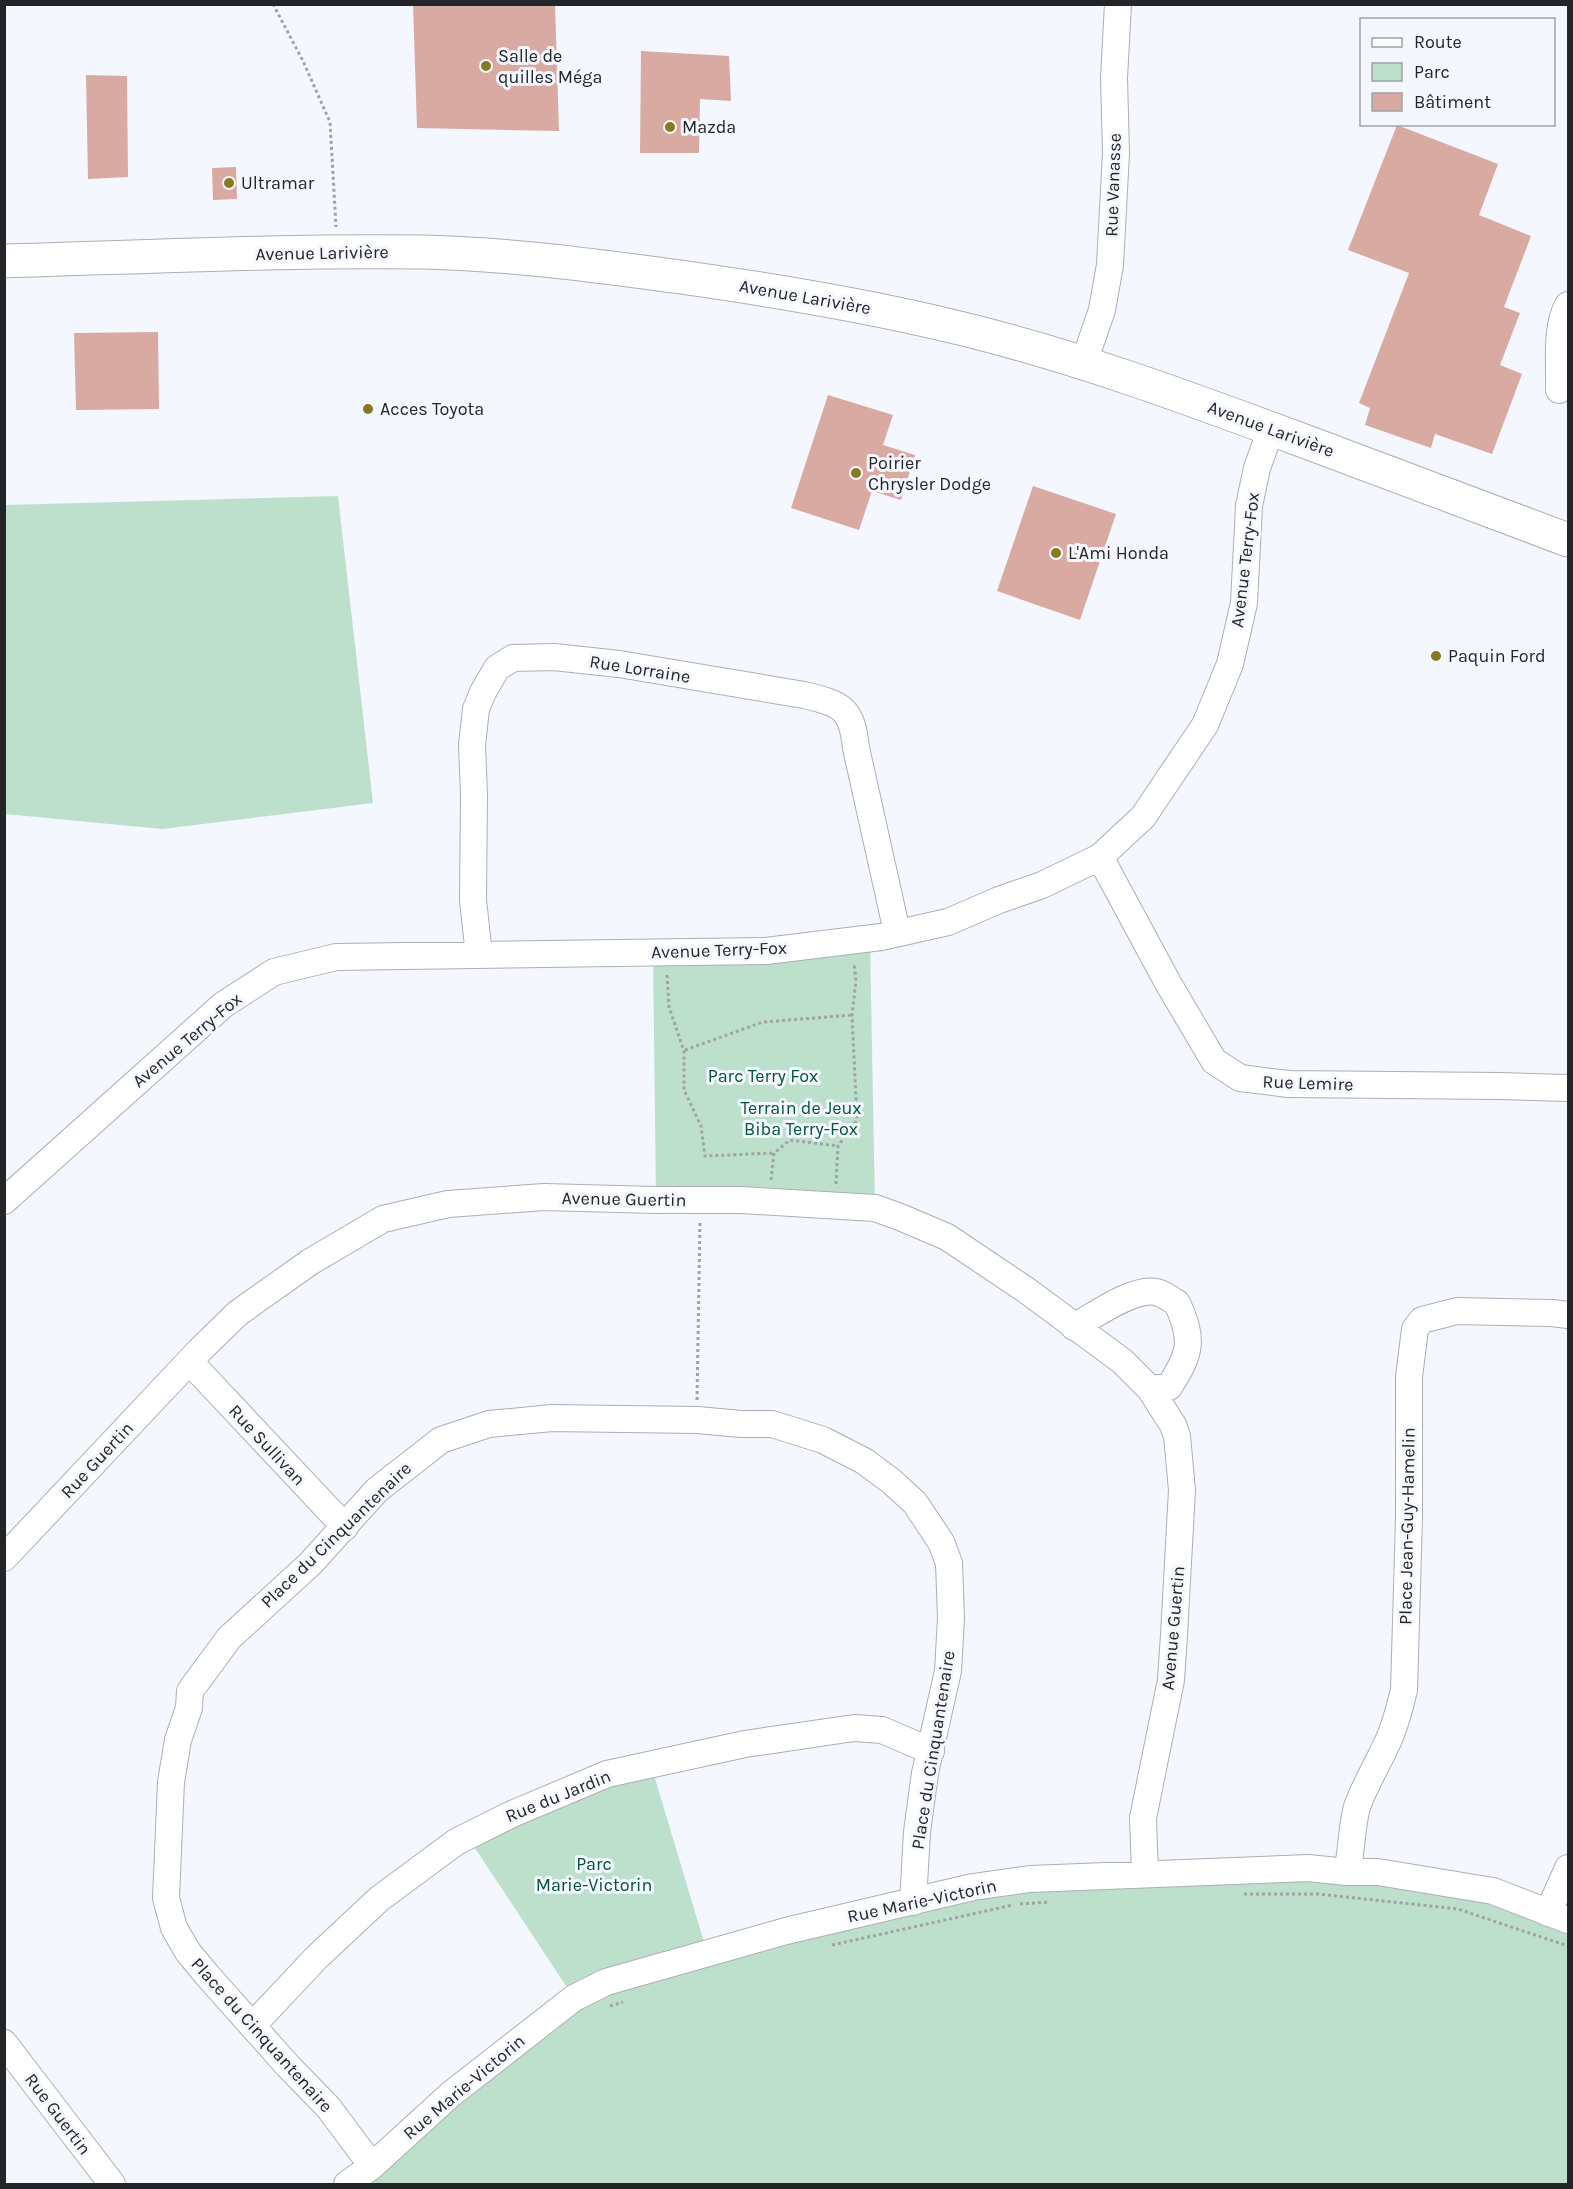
<svg xmlns="http://www.w3.org/2000/svg" width="1573" height="2189" font-family="Karla,sans-serif">
  <style>
    .green { fill: #bde0cd }
    .building { fill: #d8aaa1 }
    .lines { fill: none; stroke-linecap: round; stroke-linejoin: round }
    .minor-casing { stroke: #acaeb5; stroke-width: 28 }
    .major-casing { stroke: #acaeb5; stroke-width: 35 }
    .path { stroke: #a0a2a7; stroke-width: 3; stroke-dasharray: 3 3; stroke-linecap: butt }
    .minor { stroke: #fff; stroke-width: 26 }
    .major { stroke: #fff; stroke-width: 33 }
    .poi-dot { fill: #87791d; stroke: #f5f7fe; stroke-width: 2 }
    .labels { text-anchor: middle; stroke-width: 6; stroke-linejoin: round; paint-order: stroke }
    .poi-label { font-size: 18px; fill: #242528; stroke: #f5f7fe; text-anchor: start }
    .street-label { font-size: 18px; fill: #242528; stroke: #f5f7fe }
    .park-label { font-size: 18px; fill: #015438; stroke: #f5f7fe }
  </style>
  <rect width="100%" height="100%" fill="#f5f7fe"/>
  <path class="green" d="M338 496 373 803 162 829 5 814V505Z
    M870 938 875 1208 656 1200 653 952Z
    M651 1765 707 1952 973 1887 1347 1872 1568 1920V2184H347L574 1998 467 1836Z"/>
  <path class="building" d="M413 4H555L559 131 417 128Z
    M641 51 729 56 731 101 700 99 699 153H640Z
    M86 75 127 76 128 177 88 179Z
    M1397 125 1498 164 1479 215 1531 236 1504 307 1520 313 1500 365 1522 374 1492 454 1435 434 1431 448 1365 425 1370 408 1359 403 1409 273 1348 250Z
    M236 167 237 199 213 200 212 168Z
    M158 332 159 409 76 410 74 333Z
    M828 395 893 415 883 445 915 455 901 500 872 491 859 530 791 508Z
    M1033 486 1116 514 1080 620 997 591Z"/>
  <g class="lines">
    <g class="minor-casing">
      <path id="minor" d="M1084 362 1102 310 1110 265 1116 153 1114 78 1118 4
        M1559 390C1560 363 1555 328 1568 305
        M1100 857 1168 983 1214 1061 1240 1078 1288 1084 1499 1086 1568 1088
        M479 955 473 900 474 795 472 745 476 709 483 692 497 668 513 658 554 657 619 664 804 695C842 704 852 708 856 748L897 932
        M4 1201 223 1005 274 972 336 957 766 951 881 937 948 922 999 900 1042 885 1100 857 1143 817 1205 725 1230 664 1244 603 1249 506 1257 468 1271 429
        M1074 1327C1093 1316 1134 1287 1156 1292 1164 1294 1170 1299 1177 1303 1194 1340 1191 1353 1169 1387L1150 1389
        M190 1362 345 1527
        M4 1558 200 1350 238 1313 310 1262 383 1219 448 1204 544 1197 656 1200H741L875 1208 900 1217 947 1237 1026 1290 1122 1361 1150 1389 1173 1425 1177 1436 1182 1490 1174 1635 1171 1680 1143 1818 1145 1873
        M1347 1872C1352 1851 1351 1829 1357 1807 1365 1784 1379 1762 1389 1739 1396 1723 1400 1707 1404 1690L1409 1518V1377L1415 1329 1422 1320 1457 1311 1552 1313 1568 1315
        M1548 1913 1568 1868
        M253 2025 316 1958 379 1899 456 1842 512 1814 607 1774 745 1744 854 1728 882 1730 931 1751
        M4 2043 112 2184
        M372 2166 328 2107 288 2066 207 1975 188 1952 174 1928 166 1898 171 1782 178 1740 189 1708 190 1691 229 1638 310 1564 377 1490 441 1440 489 1424 552 1418 697 1420 741 1424H772L823 1440 864 1461 891 1481 915 1503 941 1542 949 1563 951 1618 948 1671 925 1773 917 1832 913 1902
        M347 2184 372 2166 451 2094 574 1998 606 1982 786 1931 973 1887 1030 1879 1308 1868 1347 1872H1378L1493 1891 1568 1920"/>
    </g>
    <g class="major-casing">
      <path id="major" d="M4 261C144 257 284 250 424 252 508 254 590 265 673 276 767 289 859 304 951 326 1069 354 1183 396 1296 438 1387 472 1478 506 1568 540"/>
    </g>
    <path class="path" d="M273 4 303 61 330 122 336 227
      M667 975 669 1007 684 1051V1090L701 1126 705 1156 774 1153
      M685 1050 763 1022 852 1015
      M771 1180 774 1153 790 1140 838 1146
      M836 1184 838 1146 857 1120 852 1015 856 981 854 963
      M697 1400 700 1221
      M1244 1894H1318L1458 1909 1568 1946
      M1020 1904 1049 1902
      M832 1945 1013 1905
      M610 2006 623 2002"/>
    <use href="#minor" class="minor"/>
    <use href="#major" class="major"/>
  </g>
  <g class="poi-dot">
    <circle cx="486" cy="66" r="6"/>
    <circle cx="670" cy="127" r="6"/>
    <circle cx="229" cy="183" r="6"/>
    <circle cx="368" cy="409" r="6"/>
    <circle cx="856" cy="473" r="6"/>
    <circle cx="1056" cy="553" r="6"/>
    <circle cx="1436" cy="656" r="6"/>
  </g>
  <g class="labels">
    <g class="poi-label">
      <text x="498" y="62">Salle de<tspan x="498" dy="21">quilles Méga</tspan></text>
      <text x="682" y="133">Mazda</text>
      <text x="241" y="189">Ultramar</text>
      <text x="380" y="415">Acces Toyota</text>
      <text x="868" y="469">Poirier<tspan x="868" dy="21">Chrysler Dodge</tspan></text>
      <text x="1068" y="559">L'Ami Honda</text>
      <text x="1448" y="662">Paquin Ford</text>
    </g>
    <g class="street-label">
      <text transform="translate(1113 185) rotate(-88)" y="6">Rue Vanasse</text>
      <text transform="translate(322 253) rotate(-1)" y="6">Avenue Larivière</text>
      <text transform="translate(805 297) rotate(10)" y="6">Avenue Larivière</text>
      <text transform="translate(1271 429) rotate(20)" y="6">Avenue Larivière</text>
      <text transform="translate(1245 560) rotate(-83)" y="6">Avenue Terry-Fox</text>
      <text transform="translate(640 669) rotate(9)" y="6">Rue Lorraine</text>
      <text transform="translate(719 950) rotate(-2)" y="6">Avenue Terry-Fox</text>
      <text transform="translate(187 1040) rotate(-40)" y="6">Avenue Terry-Fox</text>
      <text transform="translate(1308 1083) rotate(2)" y="6">Rue Lemire</text>
      <text transform="translate(624 1199) rotate(1)" y="6">Avenue Guertin</text>
      <text transform="translate(267 1445) rotate(47)" y="6">Rue Sullivan</text>
      <text transform="translate(97 1460) rotate(-47)" y="6">Rue Guertin</text>
      <text transform="translate(1407 1526) rotate(-89)" y="6">Place Jean-Guy-Hamelin</text>
      <text transform="translate(336 1535) rotate(-44)" y="6">Place du Cinquantenaire</text>
      <text transform="translate(1173 1628) rotate(-85)" y="6">Avenue Guertin</text>
      <text transform="translate(933 1750) rotate(-81)" y="6">Place du Cinquantenaire</text>
      <text transform="translate(558 1796) rotate(-22)" y="6">Rue du Jardin</text>
      <text transform="translate(922 1901) rotate(-12)" y="6">Rue Marie-Victorin</text>
      <text transform="translate(262 2035) rotate(48)" y="6">Place du Cinquantenaire</text>
      <text transform="translate(464 2087) rotate(-40)" y="6">Rue Marie-Victorin</text>
      <text transform="translate(58 2114) rotate(53)" y="6">Rue Guertin</text>
    </g>
    <g class="park-label">
      <text x="763" y="1082">Parc Terry Fox</text>
      <text x="801" y="1114">Terrain de Jeux<tspan x="801" dy="21">Biba Terry-Fox</tspan></text>
      <text x="594" y="1870">Parc<tspan x="594" dy="21">Marie-Victorin</tspan></text>
    </g>
  </g>
  <rect width="1573" height="2189" fill="none" stroke="#242528" stroke-width="12"/>
  <rect x="1360" y="18" width="195" height="108" fill="#f5f7fe" stroke="#a1a3a8" stroke-width="1.5"/>
  <rect x="1372" y="38" width="30" height="9" fill="#ffffff" stroke="#a1a3a8" stroke-width="1.5"/>
  <text x="1414" y="48" font-size="18" fill="#242528">Route</text>
  <rect x="1372" y="63" width="30" height="18" fill="#bde0cd" stroke="#a1a3a8" stroke-width="1.5"/>
  <text x="1414" y="78" font-size="18" fill="#242528">Parc</text>
  <rect x="1372" y="93" width="30" height="18" fill="#d8aaa1" stroke="#a1a3a8" stroke-width="1.5"/>
  <text x="1414" y="108" font-size="18" fill="#242528">Bâtiment</text>
</svg>
